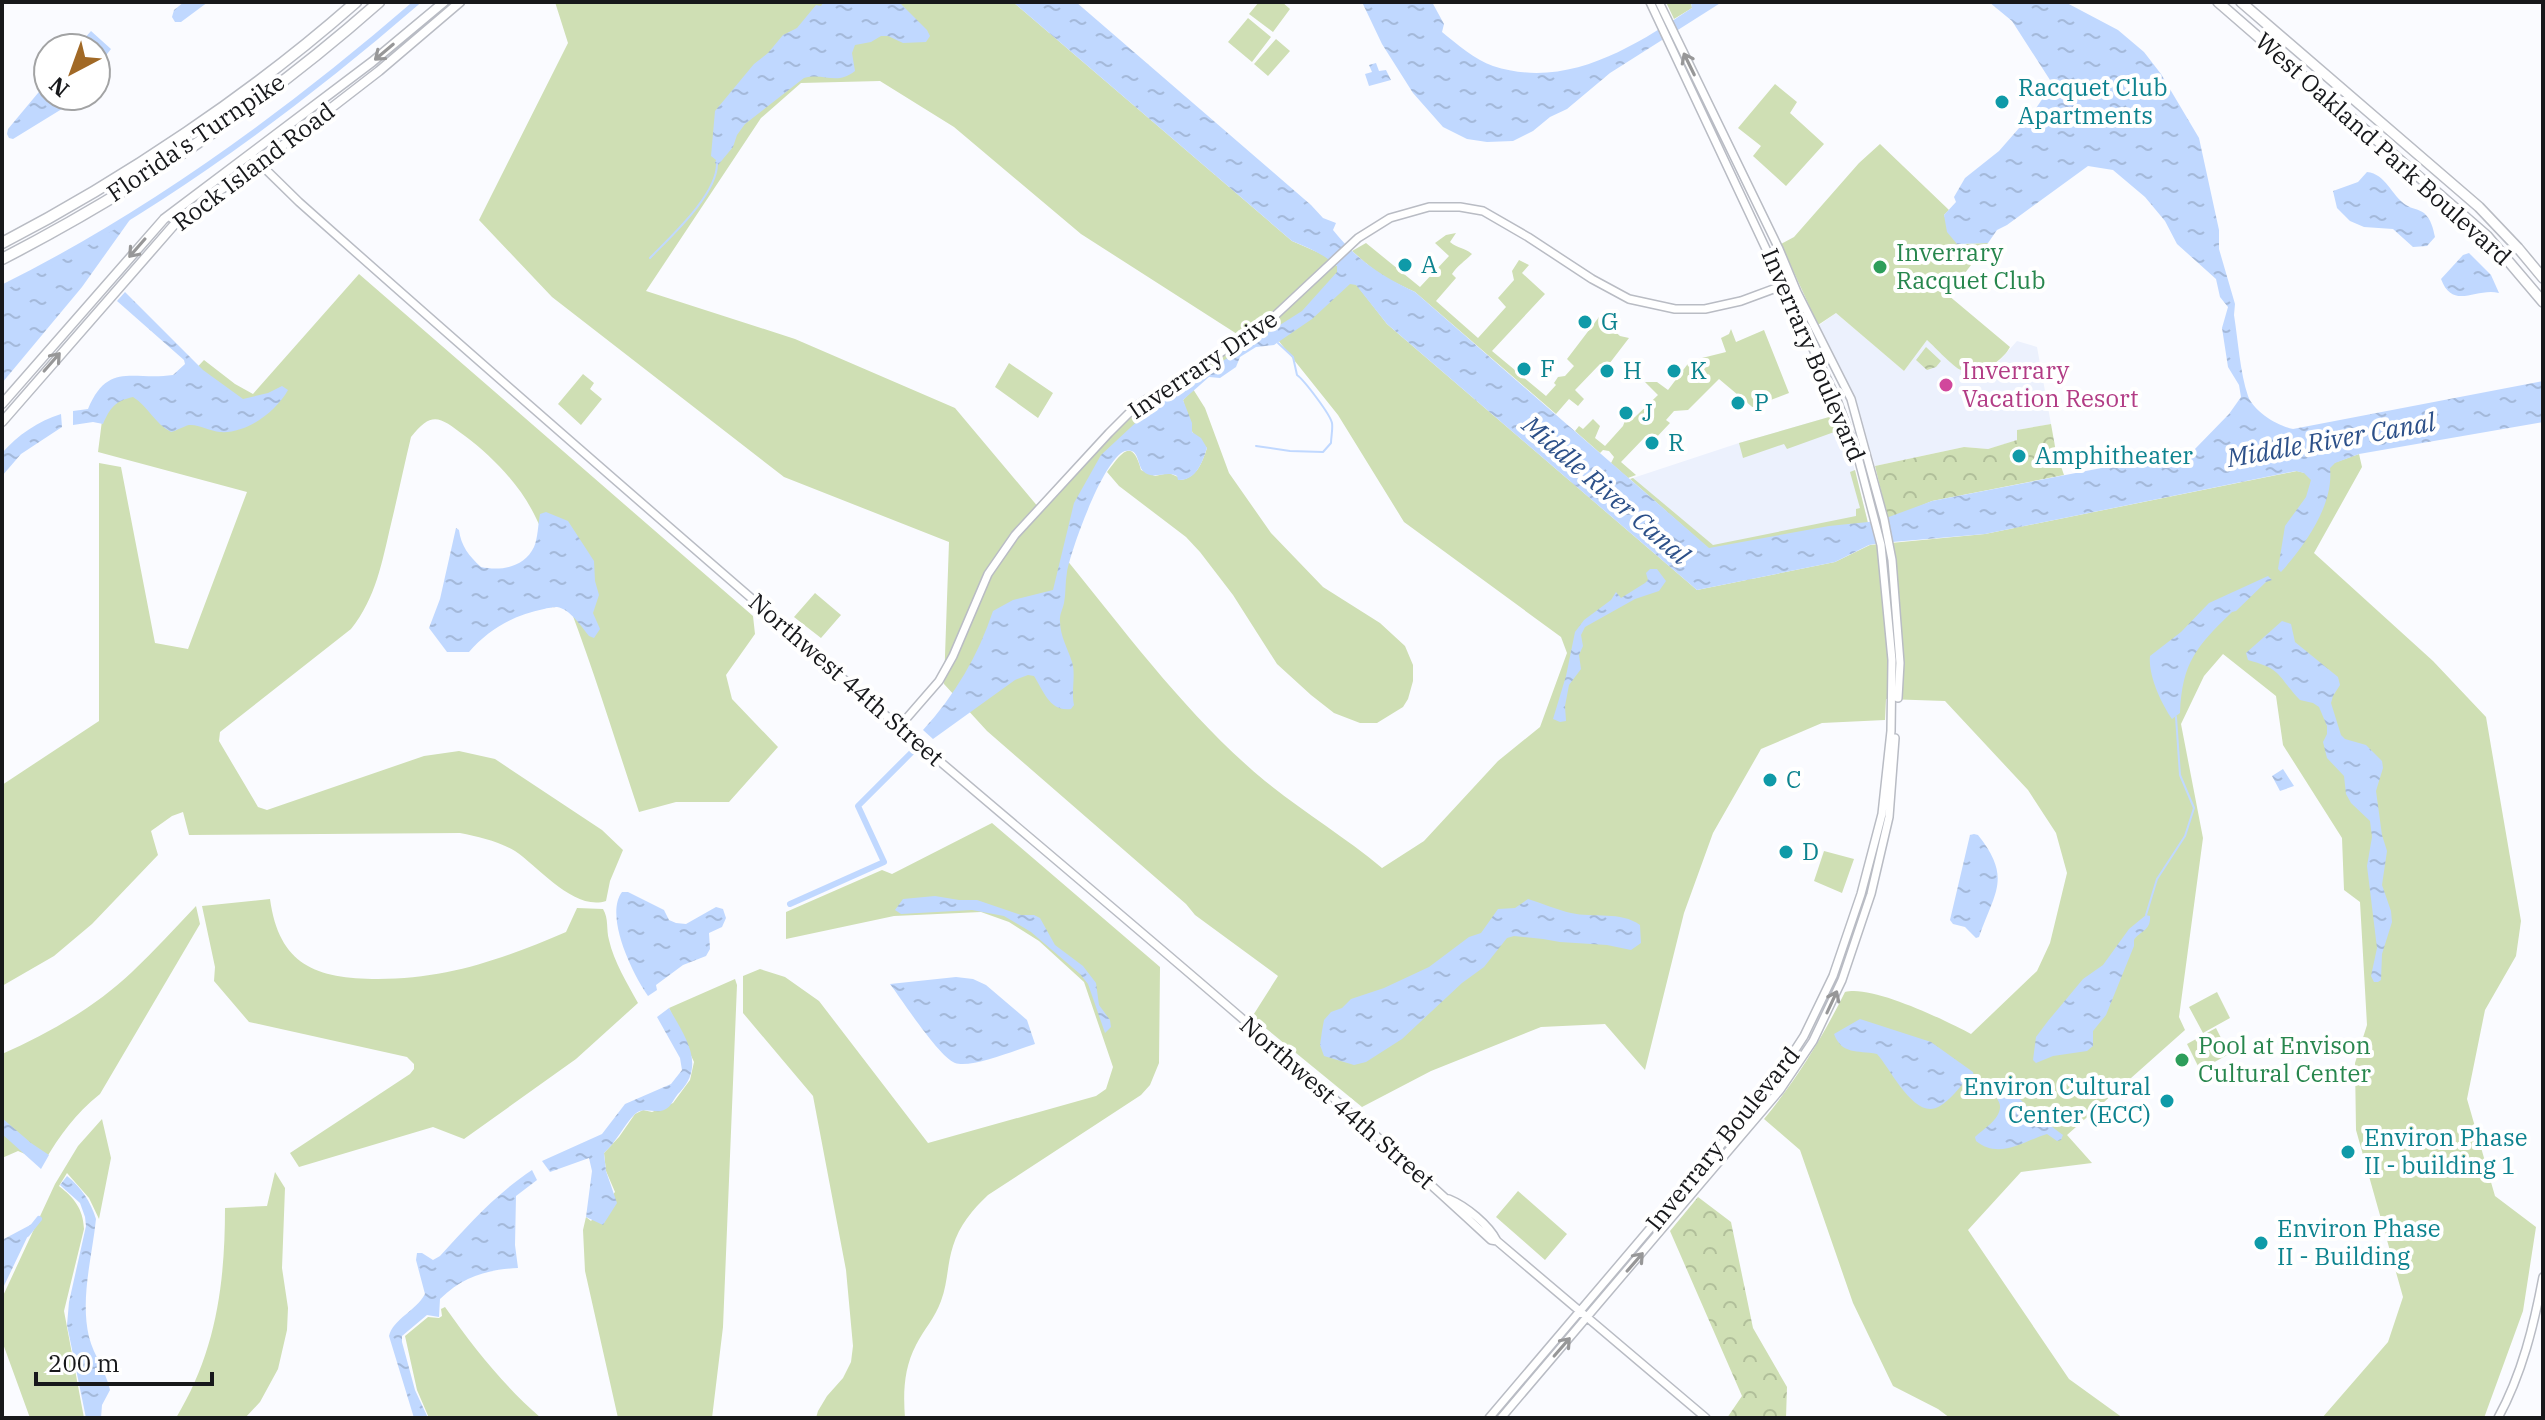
<svg xmlns="http://www.w3.org/2000/svg" width="2545" height="1420" font-family="'IBM Plex Serif',serif">
  <style>
    .built { fill: #ecf1fd }
    .grass { fill: #cfdfb4; fill-rule: evenodd }
    .park { fill: url(#park-crowns) }
    .water { fill: url(#water-ripples) }
    .lines { fill: none; stroke-linecap: round; stroke-linejoin: round }
    .stream { stroke: #c0d8ff; stroke-width: 2 }
    .canal { stroke: #c0d8ff; stroke-width: 6 }
    .tertiary-casing { stroke: #b9bcc4; stroke-width: 10 }
    .secondary-casing { stroke: #b9bcc4; stroke-width: 11 }
    .primary-casing { stroke: #b9bcc4; stroke-width: 12 }
    .motorway-casing { stroke: #b9bcc4; stroke-width: 13 }
    .tertiary { stroke: #fff; stroke-width: 7 }
    .secondary { stroke: #fff; stroke-width: 8 }
    .primary { stroke: #fff; stroke-width: 9 }
    .motorway { stroke: #fff; stroke-width: 10 }
    .oneway { stroke: #979798 }
    .culture-dot { fill: #0f9aa8; stroke: #fff; stroke-width: 3 }
    .leisure-dot { fill: #2e9e5b; stroke: #fff; stroke-width: 3 }
    .hotel-dot { fill: #d1479c; stroke: #fff; stroke-width: 3 }
    .labels { text-anchor: middle; stroke-width: 8; stroke-linejoin: round; paint-order: stroke }
    .culture-label { font-size: 24px; fill: #0d838f; stroke: #fff; text-anchor: start }
    .street-label { font-size: 24px; fill: #17181b; stroke: #fff }
    .leisure-label { font-size: 24px; fill: #27864d; stroke: #fff; text-anchor: start }
    .hotel-label { font-size: 24px; fill: #b23c85; stroke: #fff; text-anchor: start }
    .water-label { font-size: 26px; font-style: italic; fill: #2c5089; stroke: #fff }
  </style>
  <defs>
    <pattern id="park-crowns" width="20" height="18" patternUnits="userSpaceOnUse" patternTransform="scale(2)"><rect width="20" height="18" fill="#cfdfb4"/><path d="M2 6a3 3 0 1 1 6 0M12 15a3 3 0 1 1 6 0" fill="none" stroke="#b1bf9a"/></pattern>
    <pattern id="water-ripples" width="26" height="14" patternUnits="userSpaceOnUse" patternTransform="scale(2)"><rect width="26" height="14" fill="#c0d8ff"/><path d="M2 4q2-2 4 0t4 0M15 11q2-2 4 0t4 0" fill="none" stroke="#a4b9da"/></pattern>
  </defs>
  <rect width="100%" height="100%" fill="#fafbff"/>
  <path class="built" d="M1836 313 1904 371 1927 340 1961 370H1975L1991 366 1999 361 2017 341 2037 347 2051 424 2018 430V440L1988 449 1964 447 1875 466 1855 399 1818 326Z
    M1836 415 1853 464 1868 523 1829 526 1709 549 1630 479 1739 443Z"/>
  <path class="grass" d="M555 2H1013L1292 241 1324 255 1337 266V272L1356 284 1387 324 1697 590 1835 562 1870 545 1985 534 2297 471 2305 473 2359 454 2362 467 2314 553 2433 661 2486 717 2521 921 2516 956 2485 1010 2467 1099 2495 1196 2536 1227 2523 1311 2484 1418H2322L2388 1342 2403 1297 2356 1130 2355 1063 2367 1025 2360 902 2344 890 2342 838 2283 745 2276 696 2223 654 2204 676 2181 724 2203 838 2179 1017 2185 1030 2067 1135 2092 1163 2021 1172 1968 1230 2069 1379 2123 1418H1950L1938 1409 1893 1386 1853 1303 1800 1150 1764 1119C1797 1079 1822 1038 1845 992 1871 984 1947 1021 1971 1034L2037 971 2050 943 2067 873 2056 833 2028 790 1945 701 1886 699 1885 720 1822 723 1761 749 1713 833 1684 913 1645 1070 1605 1024 1541 1027 1431 1071 1362 1107 1252 1017 1278 976 1195 915 1186 904 987 731 944 684 949 542 784 477 552 297 479 220 568 43ZM880 81 954 127 1081 234 1237 334 1259 328 1136 406 1039 508 955 408 795 339 646 291 761 118 801 83ZM1274 335 1338 415 1404 522 1561 637 1567 653 1540 727 1498 761 1424 841 1382 868C1345 837 1303 812 1265 781 1189 718 1128 635 1066 559L1079 506 1132 428 1224 363Z
    M1259 2H1282L1290 9 1273 32 1249 14Z
    M1666 2H1691L1692 8 1674 19Z
    M1248 18 1271 37 1252 62 1228 42Z
    M1276 39 1290 51 1268 76 1254 64Z
    M1775 84 1797 102 1790 113 1824 144 1786 186 1753 156 1761 146 1738 128Z
    M1880 144 1949 210 1944 215 1957 244 1988 243 1948 295 2010 347C2002 362 1979 376 1961 370 1953 367 1935 347 1927 340L1904 371 1836 313 1818 325 1781 244 1794 237 1859 163Z
    M1456 233 1450 242C1458 249 1464 247 1472 254 1465 261 1457 266 1452 274L1456 278 1436 301 1478 338 1506 307 1498 298 1514 280 1512 271 1519 260 1529 265 1522 273 1545 294 1492 351 1546 396 1556 385 1554 383 1558 377 1565 376 1574 366 1567 359 1599 317 1620 336 1629 338 1606 368 1600 364 1575 390 1584 399 1578 406 1569 399 1556 414 1415 292 1381 276 1352 251 1366 243 1420 287 1449 256 1435 243 1446 235Z
    M359 274 753 616 755 634 726 675 732 699 778 747 729 802H676L639 812C614 737 591 661 562 587 554 564 547 540 536 518 521 486 493 457 465 436 440 417 432 410 411 437 404 466 398 495 391 524 382 562 376 598 351 629L220 732 219 741 258 807 267 810 424 756 459 751 495 759 602 830 623 850 610 881 606 901C574 911 540 868 515 851 498 841 479 837 460 833L189 835 183 812 172 816 151 831 158 855 92 924 54 956 2 986V785L99 721V463L121 467 155 643 188 649 247 492 98 452 105 397 188 377 204 360 235 384 253 394Z
    M1731 329 1736 342 1764 330 1789 393 1760 404 1762 412 1757 411 1719 379 1688 410 1674 411 1666 420 1670 423 1653 441 1645 437 1621 462 1636 475 1628 478 1611 463 1614 457 1609 451 1603 450 1600 453 1575 431 1579 426 1583 429 1593 419 1600 426 1595 438 1605 446 1623 426 1627 415 1631 418 1635 417 1658 395 1645 382H1657L1668 390 1690 361 1726 352 1721 338 1729 334Z
    M1009 363 1053 393 1038 418 995 387Z
    M583 374 594 383 590 389 602 399 581 425 558 404Z
    M1193 389 1205 408 1229 473 1271 533 1323 587 1380 623 1405 646 1413 665V681L1408 699 1403 707 1377 723H1360L1334 713 1311 695 1277 664 1233 595 1200 552 1186 537 1119 486 1107 472C1121 454 1132 436 1141 470L1155 476 1169 473 1178 477V480C1196 480 1202 463 1207 448 1203 444 1195 438 1193 433 1191 430 1184 404 1183 400Z
    M1836 415 1848 450 1845 451 1837 431 1787 449 1784 444 1743 458 1739 443Z
    M1855 470 1868 523 1709 549 1630 479 1633 478 1713 545 1856 516V509L1860 508 1850 472Z
    M815 593 841 615 821 638 794 617Z
    M992 823 1160 967 1159 1063 1150 1085 1141 1095 988 1195C973 1209 959 1226 953 1246 947 1264 948 1283 941 1301 935 1318 924 1329 916 1345 904 1368 903 1392 905 1418H816L818 1411 827 1396 843 1378 851 1362 853 1346 846 1270 813 1096 743 1013V976L760 969 785 977 819 1001 928 1143 1096 1096 1106 1089 1113 1067 1084 982 1039 941 1009 922 981 912 894 916 786 939V912L882 870 892 874Z
    M1824 851 1854 859 1842 893 1814 881Z
    M270 899C279 965 316 979 378 979 447 979 503 959 566 932L577 908 603 909C609 919 606 929 609 940 614 962 627 983 638 1003L576 1059 464 1139 433 1127 299 1167 290 1153 410 1074 414 1069V1064L407 1057 249 1022 214 981 215 967 202 906Z
    M196 906 200 924 100 1094C75 1114 60 1135 44 1162L18 1151 2 1158V1054C49 1033 94 1008 132 972 154 951 175 928 196 906Z
    M735 979 737 985 723 1327 712 1418H618L585 1271 583 1230 586 1217 591 1221 615 1192 606 1171 604 1153 619 1137 635 1114 643 1110 652 1112 673 1103 690 1080 694 1062 669 1008Z
    M2217 992 2230 1018 2203 1033 2189 1007Z
    M2216 1028 2229 1054 2200 1070 2187 1044Z
    M102 1119 111 1158 99 1219 89 1198 67 1173 59 1186C74 1198 83 1208 84 1229L64 1311 84 1418H30L2 1341V1298L55 1184 78 1146Z
    M275 1172 285 1188 282 1268 288 1308 287 1330 278 1369 260 1402 245 1418H176C216 1352 225 1284 225 1208L267 1206Z
    M1518 1191 1567 1234 1545 1260 1496 1217Z
    M445 1307C474 1348 503 1385 541 1418H429L417 1390 405 1336 428 1317 439 1318 442 1316 441 1309Z"/>
  <path class="park" d="M1926 347 1941 361 1936 367 1927 370 1916 360Z
    M2051 424 2056 452 2064 475 1932 501 1888 520 1875 466 1964 447 1988 449 2017 440V430Z
    M1698 1197 1731 1222 1753 1328 1787 1387 1786 1418H1727L1742 1396 1670 1231Z"/>
  <path class="water" d="M184 2H208L181 22H175L172 17 174 10Z
    M824 2H899L927 30 930 36 926 42 903 43 888 36H881L871 42 855 45 852 53 855 71C836 86 824 72 804 78L745 124 737 135 733 147 718 165 715 163 716 160 711 156 715 111 754 64 768 53 783 35 797 28 816 5 821 6Z
    M1013 2H1076L1311 205 1323 218 1336 223 1333 230C1357 260 1381 276 1415 292L1709 548 1829 526 1878 521 1932 501 2194 450 2229 414 2241 397 2239 385 2228 367 2222 328 2228 307 2220 297 2216 279 2177 244 2165 221 2145 197 2113 170 2088 166 2007 225 1997 230 1988 243 1957 244 1947 232 1944 215 1956 202 1954 197 1965 178 1999 151 2034 111 2043 98V90L2050 80 2012 21 1989 2H2065L2118 30 2144 52 2161 74 2199 138 2219 230V249L2235 304 2234 315C2238 340 2240 373 2248 396 2254 412 2278 426 2293 429L2543 381V422L2359 454 2335 463 2330 468C2334 505 2305 545 2281 572L2278 569 2285 526 2306 497 2311 480 2304 473 2296 471 1985 534 1881 543 1869 545 1835 562 1697 590 1387 324 1356 285 1350 284 1312 319 1274 345 1256 347 1240 357 1236 367 1220 378 1209 377 1183 400 1192 423V432L1201 438 1207 448C1202 463 1196 481 1178 480L1177 476C1166 470 1153 481 1143 471 1137 464 1139 447 1125 451 1103 459 1071 550 1067 572 1065 583 1066 593 1064 603 1063 609 1059 615 1060 621 1060 636 1068 649 1072 662 1076 674 1071 691 1074 705L1071 709C1050 712 1044 692 1034 676L1028 675 1015 680 933 739 923 730C955 695 978 656 993 611L1013 600 1053 590 1074 503 1101 455 1159 401 1302 311 1337 272V266C1323 254 1309 248 1292 241Z
    M1362 2H1432L1444 24 1442 32C1457 44 1475 60 1493 66 1567 90 1633 47 1692 8L1691 2H1722L1610 73 1567 109 1550 117 1533 131 1513 141 1487 142 1467 139 1443 127 1413 93 1382 44Z
    M91 31 111 49 96 68V48H76Z
    M1376 63 1379 71 1386 70 1391 80 1369 86 1365 74 1372 72 1369 65Z
    M48 81V96H83L13 139 9 138 7 134 8 129Z
    M2367 172C2386 174 2391 195 2406 205 2412 209 2419 209 2424 213 2431 219 2433 228 2435 237L2427 246 2413 247 2393 229 2364 227 2350 221 2337 208 2333 191 2358 182Z
    M134 214 82 287 2 383V288Z
    M2469 253 2491 275 2499 293C2476 287 2453 311 2441 279L2463 255Z
    M125 292 203 370 243 399 268 393 282 386 288 390C276 412 246 434 220 432 210 431 198 424 189 425 184 426 176 431 171 432 155 424 148 406 133 397 115 401 110 408 103 424L93 422 73 425V411L88 409C108 361 133 381 173 375L185 364 184 360 117 301Z
    M61 414 62 427 21 454 2 476V453C18 435 38 421 61 414Z
    M546 512 568 521 594 561 595 581 599 595 593 613 600 629 594 638 589 636C581 626 570 609 557 607 555 607 546 608 544 609 514 615 489 629 469 652H447L429 628 440 599 456 528 459 530C461 546 469 556 481 567 500 571 524 568 534 547 538 538 538 524 540 514Z
    M1650 569H1657L1666 581 1659 591 1635 599 1585 627 1581 635 1583 646 1579 655 1581 669 1569 685 1565 706 1566 721 1560 722 1553 719 1566 676 1575 632 1584 620 1611 600 1616 592 1621 598 1645 583 1648 580 1646 573Z
    M2268 576 2272 580 2266 582 2236 611 2232 612C2197 646 2182 662 2180 713L2172 719C2161 703 2148 675 2150 656L2181 632 2209 603Z
    M2282 621 2291 624 2295 642 2338 677 2340 685 2333 696 2331 703 2341 735 2345 739 2366 745 2382 761 2383 768 2376 791 2382 835 2387 851 2382 885 2391 911 2392 922 2382 954 2381 980 2378 982H2374L2371 976 2377 948 2367 866 2372 837 2370 821 2351 803 2346 794 2344 776 2327 758 2323 742 2327 734V726L2319 707 2313 703 2300 700C2276 675 2284 670 2248 660L2246 653Z
    M2283 769 2294 786 2280 791 2272 776Z
    M1974 834 1978 835C2012 878 1995 891 1979 937L1976 938 1965 927 1953 924 1950 920 1970 835Z
    M622 892H628L664 910 669 920 676 923 686 924 716 907 723 909 726 918 722 927 709 933 710 949 706 956 683 965 656 985 657 990 648 996C633 975 604 916 622 892Z
    M935 896 959 900H977L1021 915H1034L1040 918 1055 945 1083 966 1096 983 1099 1005 1110 1020 1111 1027 1105 1033 1088 984 1080 974 1031 932 1004 916 972 910 901 914 895 910 903 899Z
    M1528 899C1542 903 1557 910 1571 913 1593 918 1621 911 1640 925L1641 943 1631 950 1607 945 1560 942 1543 939 1514 936 1507 938 1484 967 1462 983 1402 1039 1366 1062 1354 1065 1324 1056 1320 1045 1322 1031 1324 1020 1331 1012 1342 1008 1351 999 1384 988 1429 967 1469 937 1481 933 1498 909 1515 908Z
    M2146 915 2150 916C2151 931 2140 931 2134 940V946L2106 1015 2093 1031V1046L2087 1051 2053 1056 2036 1063 2033 1060 2036 1037 2048 1021 2083 979 2103 965 2129 929Z
    M956 977 973 979 986 985 1027 1020 1035 1044C1018 1049 971 1069 955 1063 939 1057 902 1000 890 984Z
    M669 1008C685 1037 706 1064 680 1092 674 1097 672 1107 664 1110 655 1114 643 1106 635 1114 624 1125 617 1141 604 1153L606 1171 617 1203 603 1225 586 1217 592 1171 589 1158 550 1172 542 1161 602 1134 625 1104 671 1084 682 1070 680 1058 657 1017Z
    M1860 1019 1931 1042 1973 1072 1974 1076 1971 1079H1967C1959 1088 1950 1100 1940 1106 1915 1122 1891 1069 1877 1054 1857 1050 1842 1055 1834 1034Z
    M2001 1084H2006L2032 1112 2063 1135 2061 1140 2057 1141 2047 1134C2024 1141 1999 1160 1976 1141L1975 1137C1982 1130 2001 1119 2000 1106 2000 1102 1996 1098 1995 1093Z
    M2 1118 31 1143 49 1155 41 1169 2 1134Z
    M532 1170 537 1180 516 1196 515 1245 518 1268C486 1270 464 1276 440 1299L439 1317 427 1315 402 1336V1342L415 1390 428 1418H414L389 1336C393 1319 416 1311 425 1294L416 1260 417 1253H422L433 1260 440 1256C469 1224 496 1194 532 1170Z
    M67 1176C81 1187 91 1202 96 1219 92 1258 80 1298 89 1337 94 1356 106 1371 110 1390L102 1405 101 1418H86L67 1325 69 1302 86 1226 85 1217 80 1203 60 1185Z
    M34 1223 2 1290V1240Z"/>
  <g class="lines">
    <path class="stream" d="M650 258C670 237 717 195 717 164
      M1256 446 1290 451 1323 452 1331 443C1331 437 1333 429 1332 423 1330 414 1304 380 1297 375L1293 357 1278 343
      M2146 915 2157 879 2185 836 2194 808 2180 775 2176 717"/>
    <path class="canal" d="M2 288C153 213 290 112 417 2
      M790 904 884 862 858 806 912 752
      M27 1234 39 1219"/>
    <g class="tertiary-casing">
      <path id="tertiary" d="M1659 2 1779 249 1797 292 1851 399 1884 519 1892 560 1900 663 1898 698
        M251 155 299 202C453 339 609 475 765 610 811 650 856 691 903 730 1100 898 1301 1064 1491 1240L1497 1241
        M899 727 939 681 953 656 988 574 1015 535 1109 433 1136 406 1266 324 1358 238 1390 218 1429 207H1460L1483 211 1528 237 1592 279 1629 299 1675 309H1705L1741 301 1787 284
        M1449 1199C1466 1206 1489 1225 1497 1241L1706 1418
        M1489 1418 1772 1085 1804 1036 1833 976 1861 894 1882 814 1891 731 1892 660 1881 545 1858 457 1837 400 1650 2
        M1501 1418 1780 1090 1813 1041 1842 980 1871 894 1889 817 1895 738
        M2498 1418C2522 1374 2534 1325 2543 1277"/>
    </g>
    <g class="secondary-casing">
      <path id="secondary" d="M2 404 164 219 372 62 444 2
        M2 422 173 226 188 212 260 163 379 71 460 2"/>
    </g>
    <g class="primary-casing">
      <path id="primary" d="M2218 2 2487 236 2543 302
        M2241 2 2479 207 2518 248 2543 278"/>
    </g>
    <g class="motorway-casing">
      <path id="motorway" d="M2 243C124 180 253 93 356 2
        M2 259C136 190 266 102 379 2"/>
    </g>
    <use href="#tertiary" class="tertiary"/>
    <use href="#secondary" class="secondary"/>
    <use href="#primary" class="primary"/>
    <use href="#motorway" class="motorway"/>
  </g>
  <defs><path id="oneway-shaft" d="M-6 0H5M1.5-3L5.5 0L1.5 3" fill="none" stroke-width="1.6" stroke-linecap="round" stroke-linejoin="round" transform="scale(2)"/></defs>
  <g class="oneway">
    <use href="#oneway-shaft" transform="translate(384 52) rotate(140)"/>
    <use href="#oneway-shaft" transform="translate(1689 64) rotate(-116)"/>
    <use href="#oneway-shaft" transform="translate(137 248) rotate(131)"/>
    <use href="#oneway-shaft" transform="translate(52 362) rotate(-49)"/>
    <use href="#oneway-shaft" transform="translate(1832 1002) rotate(-65)"/>
    <use href="#oneway-shaft" transform="translate(1635 1262) rotate(-49)"/>
    <use href="#oneway-shaft" transform="translate(1562 1347) rotate(-49)"/>
  </g>
  <g class="culture-dot">
    <circle cx="2002" cy="102" r="8"/>
    <circle cx="1405" cy="265" r="8"/>
    <circle cx="1585" cy="322" r="8"/>
    <circle cx="1524" cy="369" r="8"/>
    <circle cx="1607" cy="371" r="8"/>
    <circle cx="1674" cy="371" r="8"/>
    <circle cx="1738" cy="403" r="8"/>
    <circle cx="1626" cy="413" r="8"/>
    <circle cx="1652" cy="443" r="8"/>
    <circle cx="2019" cy="456" r="8"/>
    <circle cx="1770" cy="780" r="8"/>
    <circle cx="1786" cy="852" r="8"/>
    <circle cx="2167" cy="1101" r="8"/>
    <circle cx="2348" cy="1152" r="8"/>
    <circle cx="2261" cy="1243" r="8"/>
  </g>
  <g class="leisure-dot">
    <circle cx="1880" cy="267" r="8"/>
    <circle cx="2182" cy="1060" r="8"/>
  </g>
  <circle class="hotel-dot" cx="1946" cy="385" r="8"/>
  <g class="labels">
    <g class="culture-label">
      <text x="2018" y="96">Racquet Club<tspan x="2018" dy="28">Apartments</tspan></text>
      <text x="1421" y="273">A</text>
      <text x="1601" y="330">G</text>
      <text x="1540" y="377">F</text>
      <text x="1623" y="379">H</text>
      <text x="1690" y="379">K</text>
      <text x="1754" y="411">P</text>
      <text x="1642" y="421">J</text>
      <text x="1668" y="451">R</text>
      <text x="2035" y="464">Amphitheater</text>
      <text x="1786" y="788">C</text>
      <text x="1802" y="860">D</text>
      <text x="2151" y="1095" text-anchor="end">Environ Cultural<tspan x="2151" dy="28">Center (ECC)</tspan></text>
      <text x="2364" y="1146">Environ Phase<tspan x="2364" dy="28">II - building 1</tspan></text>
      <text x="2277" y="1237">Environ Phase<tspan x="2277" dy="28">II - Building</tspan></text>
    </g>
    <g class="street-label">
      <text transform="translate(196 138) rotate(-34)" y="8">Florida's Turnpike</text>
      <text transform="translate(2383 149) rotate(42)" y="8">West Oakland Park Boulevard</text>
      <text transform="translate(254 167) rotate(-37)" y="8">Rock Island Road</text>
      <text transform="translate(1813 355) rotate(67)" y="8">Inverrary Boulevard</text>
      <text transform="translate(1203 365) rotate(-34)" y="8">Inverrary Drive</text>
      <text transform="translate(846 680) rotate(41)" y="8">Northwest 44th Street</text>
      <text transform="translate(1337 1103) rotate(41)" y="8">Northwest 44th Street</text>
      <text transform="translate(1723 1139) rotate(-51)" y="8">Inverrary Boulevard</text>
    </g>
    <g class="leisure-label">
      <text x="1896" y="261">Inverrary<tspan x="1896" dy="28">Racquet Club</tspan></text>
      <text x="2198" y="1054">Pool at Envison<tspan x="2198" dy="28">Cultural Center</tspan></text>
    </g>
    <g class="hotel-label">
      <text x="1962" y="379">Inverrary<tspan x="1962" dy="28">Vacation Resort</tspan></text>
    </g>
    <g class="water-label">
      <text transform="translate(2331 440) rotate(-10)" y="9">Middle River Canal</text>
      <text transform="translate(1606 490) rotate(41)" y="9">Middle River Canal</text>
    </g>
  </g>
  <rect width="2545" height="1420" fill="none" stroke="#17181b" stroke-width="8"/>
  <g transform="translate(72 72) rotate(221)"><circle r="38" fill="#ffffff" stroke="#a2a3a4" stroke-width="2"/>
  <path d="M0-6L14 30L0 20L-14 30Z" fill="#a16926"/>
  <text y="-12" font-size="22" font-weight="bold" text-anchor="middle" fill="#17181b">N</text>
  </g>
  <path d="M36 1372v12h176v-12" fill="none" stroke="#17181b" stroke-width="4"/>
  <text x="48" y="1372" font-size="24" fill="#17181b" stroke="#ffffff" stroke-width="6" paint-order="stroke">200 m</text>
</svg>
